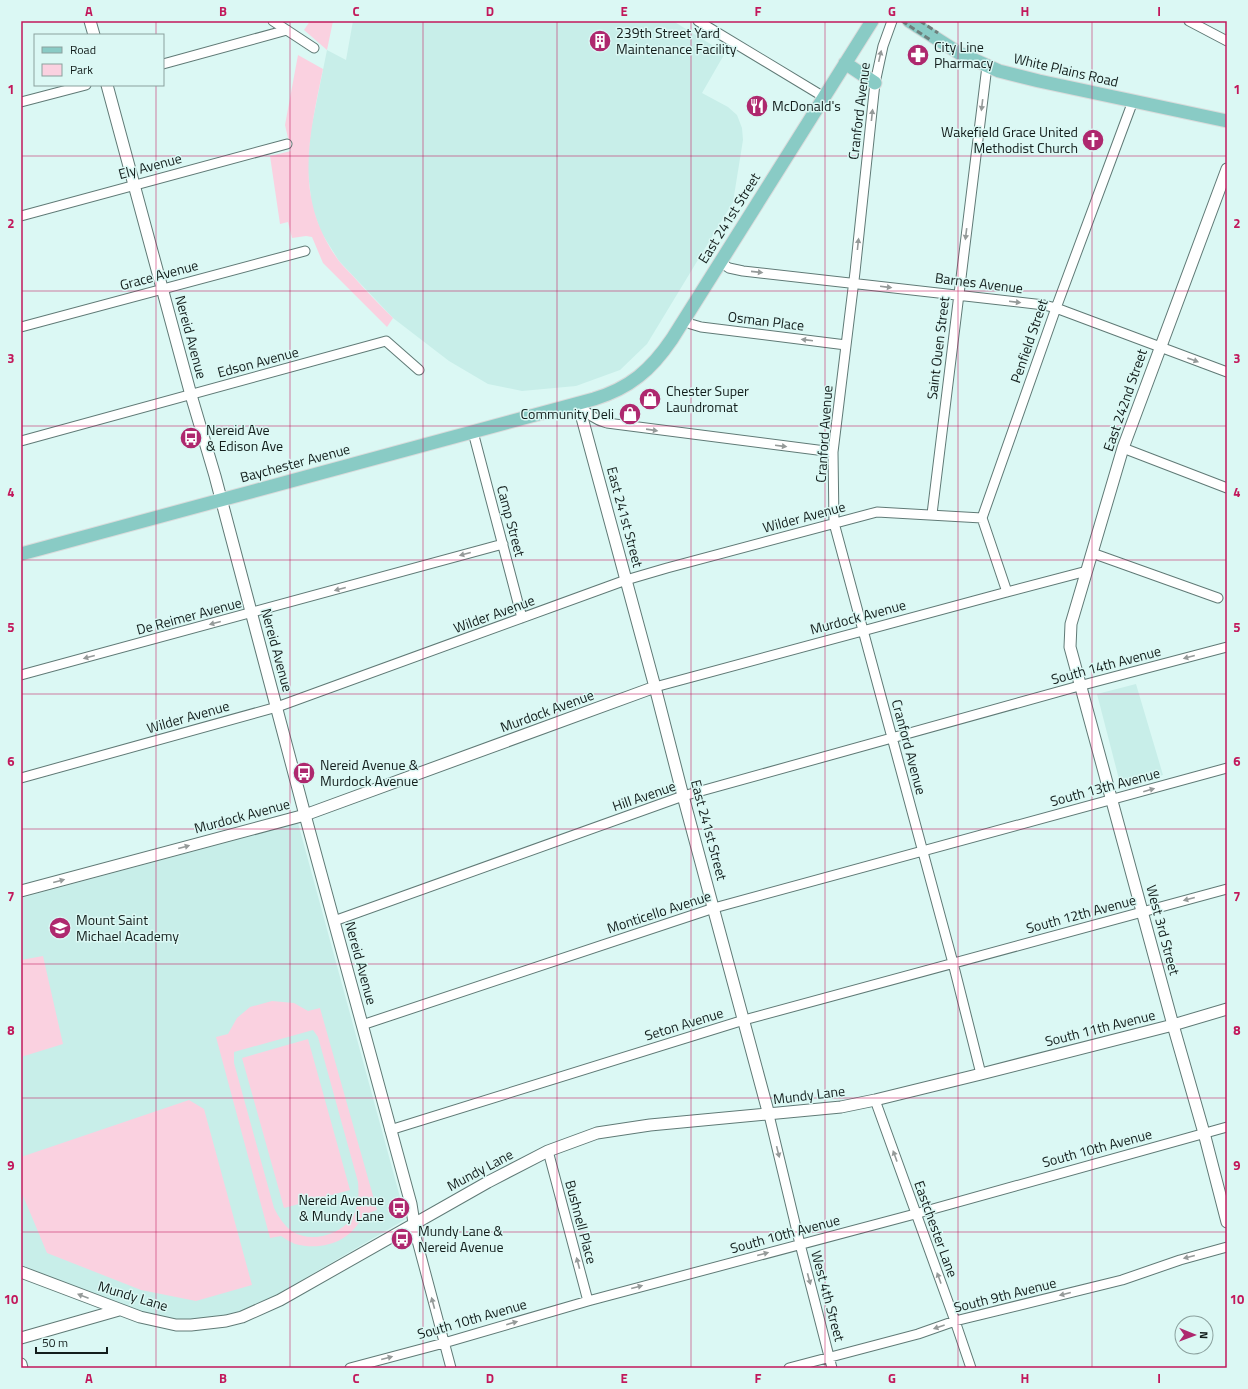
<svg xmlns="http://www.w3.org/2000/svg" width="1248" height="1389" font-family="'Titillium Web',sans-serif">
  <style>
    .built { fill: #c8eee9 }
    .green { fill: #fad1e0; fill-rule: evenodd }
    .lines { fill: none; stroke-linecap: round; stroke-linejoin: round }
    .minor-casing { stroke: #607a76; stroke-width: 11 }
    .tertiary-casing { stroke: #607a76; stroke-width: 13 }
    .primary-casing { stroke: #d9dbdb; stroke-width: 15 }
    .minor { stroke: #fff; stroke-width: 9 }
    .tertiary { stroke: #fff; stroke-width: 11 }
    .primary { stroke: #89cbc5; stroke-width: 13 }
    .rail { stroke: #6d807d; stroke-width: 3; stroke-dasharray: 6 3; stroke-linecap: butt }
    .oneway { fill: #959a99 }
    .grid { fill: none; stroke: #c2185b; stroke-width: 1; stroke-opacity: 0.55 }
    .labels { text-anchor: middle; stroke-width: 3; stroke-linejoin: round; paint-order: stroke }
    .poi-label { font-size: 14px; fill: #131e1c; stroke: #dbf8f4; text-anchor: start }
    .street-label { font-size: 14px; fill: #131e1c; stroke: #dbf8f4 }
    .neatline { fill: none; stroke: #c2185b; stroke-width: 1.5 }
    .grid-label { font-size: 13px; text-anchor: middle; font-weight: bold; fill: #c2185b }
  </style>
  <rect width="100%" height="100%" fill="#dbf8f4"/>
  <path class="built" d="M353 21H673L725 53 702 93 728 107 737 115 742 128 743 140 733 202 647 344 620 370 576 386 522 391 488 384 449 361 393 318 339 261 321 232 312 207 307 164 311 129 327 50 346 60Z
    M1136 684 1163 775 1121 787 1097 694Z
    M298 823 406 1219 249 1311 212 1321H182L137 1312 21 1265V898Z"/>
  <path class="green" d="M310 21H333L327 50 304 30Z
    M298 55 323 69C309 138 293 198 339 261 343 266 348 271 353 276 366 291 379 304 393 318L387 327 323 263 312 237 306 236 292 238 288 222 280 224 270 156 291 151 285 125Z
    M43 956 63 1044 21 1057V960Z
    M272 1001 294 1003 308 1011 320 1008 377 1210 363 1215C351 1242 323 1251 295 1244 290 1242 286 1239 281 1236L270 1238 216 1037 228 1034 237 1018 250 1007ZM313 1030 318 1037 358 1182C359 1194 359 1207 352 1218 339 1235 312 1243 293 1232 285 1227 278 1216 274 1208L234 1063V1052Z
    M308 1039 350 1190 284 1208 242 1058Z
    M189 1100 204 1109 252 1285 196 1301 141 1290 47 1253 21 1191V1157Z"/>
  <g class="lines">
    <g class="minor-casing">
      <path id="minor" d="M273 21 314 48
        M698 21 824 97
        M892 21 883 46 875 83 855 272 833 452 834 523 953 963 981 1074
        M1189 21 1227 41
        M163 64 287 30
        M21 102 86 85
        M21 216 287 144
        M720 262 729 268 743 271 1044 305 1056 308 1227 372
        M684 320 691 324 701 327 846 345
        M21 327 305 251
        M578 403C586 413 594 420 607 423L833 452
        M473 432 522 618
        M21 441 386 341 419 370
        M1123 448 1227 488
        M932 514 987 66
        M1092 553 1218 598
        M1007 592 982 518 1056 308 1133 101
        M21 675 503 544
        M655 687 1007 592 1087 571
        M21 778 277 707 626 580 667 568 877 512 982 518
        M334 921 683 796 1079 686 1227 647
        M362 1025 714 908 1227 768
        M875 1100 955 1321 971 1368
        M769 1115 800 1244 832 1368
        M390 1130 744 1020 1227 889
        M548 1151 588 1301
        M414 1223 415 1233 451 1368
        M350 1368 444 1343 588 1301 915 1214 1227 1127
        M789 1368 918 1334 955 1321 1122 1280 1180 1260 1227 1247"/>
    </g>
    <g class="tertiary-casing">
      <path id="tertiary" d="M90 21 94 35
        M107 85 191 395 215 476 305 815 411 1204 414 1223
        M1227 169 1123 448 1071 624 1070 647 1173 1025 1204 1133 1227 1222
        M578 403 655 687 683 796 769 1115
        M21 891 305 815 655 687
        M21 1272 140 1317 176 1325H191L226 1321 242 1317 280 1300 488 1182 548 1151 597 1133 650 1125 841 1107 875 1100 981 1074 1173 1025 1227 1009
        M21 1338 119 1310
        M21 1364 22 1368"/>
    </g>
    <g class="primary-casing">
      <path id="primary" d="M909 21 959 53 999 71 1039 81 1227 121
        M845 63 875 83
        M21 554 594 399C630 388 651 370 672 339L872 21"/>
    </g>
    <use href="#minor" class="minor"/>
    <use href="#tertiary" class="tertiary"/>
    <use href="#primary" class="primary"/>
    <path class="rail" d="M902 21 932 41
      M920 21 938 33"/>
  </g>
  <defs><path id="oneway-solid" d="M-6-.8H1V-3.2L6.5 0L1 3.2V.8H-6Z"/></defs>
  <g class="oneway">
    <use href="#oneway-solid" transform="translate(880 56) rotate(-77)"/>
    <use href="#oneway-solid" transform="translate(982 105) rotate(97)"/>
    <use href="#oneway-solid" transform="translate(872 115) rotate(-84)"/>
    <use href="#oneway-solid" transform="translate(966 234) rotate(97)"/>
    <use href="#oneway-solid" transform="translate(858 244) rotate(-84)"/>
    <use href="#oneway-solid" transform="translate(757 272) rotate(6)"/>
    <use href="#oneway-solid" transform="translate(886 287) rotate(7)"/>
    <use href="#oneway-solid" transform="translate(1015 302) rotate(7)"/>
    <use href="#oneway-solid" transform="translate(807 340) rotate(-173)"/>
    <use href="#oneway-solid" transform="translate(1193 360) rotate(20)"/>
    <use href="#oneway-solid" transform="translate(652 430) rotate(8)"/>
    <use href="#oneway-solid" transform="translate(781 446) rotate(7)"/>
    <use href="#oneway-solid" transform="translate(465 554) rotate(165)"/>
    <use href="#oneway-solid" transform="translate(340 589) rotate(165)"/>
    <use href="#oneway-solid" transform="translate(215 623) rotate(165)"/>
    <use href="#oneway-solid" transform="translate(89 657) rotate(165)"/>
    <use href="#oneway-solid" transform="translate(1189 657) rotate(165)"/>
    <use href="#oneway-solid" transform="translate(1149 790) rotate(-16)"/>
    <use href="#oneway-solid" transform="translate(184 847) rotate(-15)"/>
    <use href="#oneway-solid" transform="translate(59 881) rotate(-15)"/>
    <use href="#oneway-solid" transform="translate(1189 899) rotate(165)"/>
    <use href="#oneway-solid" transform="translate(778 1152) rotate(76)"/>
    <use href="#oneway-solid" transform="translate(895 1156) rotate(-110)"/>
    <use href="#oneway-solid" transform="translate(763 1254) rotate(-15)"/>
    <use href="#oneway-solid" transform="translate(1189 1257) rotate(166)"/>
    <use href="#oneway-solid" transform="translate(578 1263) rotate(-105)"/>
    <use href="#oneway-solid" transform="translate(939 1278) rotate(-110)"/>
    <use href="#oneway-solid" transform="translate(809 1279) rotate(75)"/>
    <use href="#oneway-solid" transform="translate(637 1287) rotate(-15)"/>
    <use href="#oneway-solid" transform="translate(1065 1294) rotate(166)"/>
    <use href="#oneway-solid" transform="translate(83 1296) rotate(-159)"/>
    <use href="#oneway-solid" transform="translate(433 1303) rotate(-105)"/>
    <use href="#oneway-solid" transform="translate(512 1323) rotate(-16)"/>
    <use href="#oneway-solid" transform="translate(939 1327) rotate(161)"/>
    <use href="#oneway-solid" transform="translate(387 1358) rotate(-15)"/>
  </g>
  <path class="grid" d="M156 21V35M290 21V1368M423 21V1368M557 21V1368M691 21V1368M825 21V1368M958 21V1368M1092 21V1368M156 85V1368M21 156H1227M21 291H1227M21 426H1227M21 560H1227M21 694H1227M21 829H1227M21 964H1227M21 1098H1227M21 1232H1227"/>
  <defs>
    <g id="building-disc" transform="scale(1.15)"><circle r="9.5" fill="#ae286e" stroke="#dbf8f4"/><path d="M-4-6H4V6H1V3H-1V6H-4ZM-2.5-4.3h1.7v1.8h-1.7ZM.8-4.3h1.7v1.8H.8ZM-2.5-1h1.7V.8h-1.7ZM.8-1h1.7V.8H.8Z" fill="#fff"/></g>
    <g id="pharmacy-disc" transform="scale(1.15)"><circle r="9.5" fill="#ae286e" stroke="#dbf8f4"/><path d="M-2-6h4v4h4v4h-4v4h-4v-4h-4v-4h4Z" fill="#fff"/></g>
    <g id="restaurant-disc" transform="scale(1.15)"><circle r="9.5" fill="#ae286e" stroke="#dbf8f4"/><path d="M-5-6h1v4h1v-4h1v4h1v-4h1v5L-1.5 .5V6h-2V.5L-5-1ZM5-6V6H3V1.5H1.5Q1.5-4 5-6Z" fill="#fff"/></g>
    <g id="church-disc" transform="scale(1.15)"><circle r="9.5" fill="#ae286e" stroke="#dbf8f4"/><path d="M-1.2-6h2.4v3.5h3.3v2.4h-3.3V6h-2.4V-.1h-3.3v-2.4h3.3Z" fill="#fff"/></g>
    <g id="shop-disc" transform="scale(1.15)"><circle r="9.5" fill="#ae286e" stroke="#dbf8f4"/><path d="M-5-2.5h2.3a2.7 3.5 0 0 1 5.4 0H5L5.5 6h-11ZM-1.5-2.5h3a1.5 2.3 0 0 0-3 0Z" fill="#fff"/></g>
    <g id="bus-disc" transform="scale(1.15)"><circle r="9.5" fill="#ae286e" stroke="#dbf8f4"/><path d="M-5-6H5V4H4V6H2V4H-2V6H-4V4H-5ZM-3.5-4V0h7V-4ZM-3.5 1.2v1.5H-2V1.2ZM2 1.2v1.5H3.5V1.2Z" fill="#fff"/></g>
    <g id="school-disc" transform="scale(1.15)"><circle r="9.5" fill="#ae286e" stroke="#dbf8f4"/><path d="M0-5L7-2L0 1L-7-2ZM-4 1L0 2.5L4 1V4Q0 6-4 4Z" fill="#fff"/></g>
  </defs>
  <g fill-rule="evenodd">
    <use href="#building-disc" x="600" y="41"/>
    <use href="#pharmacy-disc" x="918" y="55"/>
    <use href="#restaurant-disc" x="757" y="106"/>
    <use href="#church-disc" x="1093" y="140"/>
    <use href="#shop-disc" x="650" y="399"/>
    <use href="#shop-disc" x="630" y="414"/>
    <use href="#bus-disc" x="191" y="438"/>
    <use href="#bus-disc" x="304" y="773"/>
    <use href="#school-disc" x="60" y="928"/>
    <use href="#bus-disc" x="399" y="1208"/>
    <use href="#bus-disc" x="402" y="1239"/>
  </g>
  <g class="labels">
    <g class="poi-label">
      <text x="616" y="38">239th Street Yard<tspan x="616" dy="16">Maintenance Facility</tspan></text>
      <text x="934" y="52">City Line<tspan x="934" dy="16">Pharmacy</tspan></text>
      <text x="772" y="111">McDonald's</text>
      <text x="1078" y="137" text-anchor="end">Wakefield Grace United<tspan x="1078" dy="16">Methodist Church</tspan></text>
      <text x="666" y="396">Chester Super<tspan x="666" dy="16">Laundromat</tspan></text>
      <text x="614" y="419" text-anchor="end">Community Deli</text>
      <text x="206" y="435">Nereid Ave<tspan x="206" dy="16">&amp; Edison Ave</tspan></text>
      <text x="320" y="770">Nereid Avenue &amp;<tspan x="320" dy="16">Murdock Avenue</tspan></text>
      <text x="76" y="925">Mount Saint<tspan x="76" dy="16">Michael Academy</tspan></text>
      <text x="384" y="1205" text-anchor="end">Nereid Avenue<tspan x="384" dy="16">&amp; Mundy Lane</tspan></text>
      <text x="418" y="1236">Mundy Lane &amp;<tspan x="418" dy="16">Nereid Avenue</tspan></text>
    </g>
    <g class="street-label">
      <text transform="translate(1066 70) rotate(13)" y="5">White Plains Road</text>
      <text transform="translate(859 111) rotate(-83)" y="5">Cranford Avenue</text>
      <text transform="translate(150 166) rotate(-15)" y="5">Ely Avenue</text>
      <text transform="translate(729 218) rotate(-58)" y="5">East 241st Street</text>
      <text transform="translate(159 275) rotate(-15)" y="5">Grace Avenue</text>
      <text transform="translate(979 283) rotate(7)" y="5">Barnes Avenue</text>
      <text transform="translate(766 321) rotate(7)" y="5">Osman Place</text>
      <text transform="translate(191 337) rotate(75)" y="5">Nereid Avenue</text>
      <text transform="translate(1029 341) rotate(-71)" y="5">Penfield Street</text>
      <text transform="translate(938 348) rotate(-83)" y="5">Saint Ouen Street</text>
      <text transform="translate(258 362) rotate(-15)" y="5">Edson Avenue</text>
      <text transform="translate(1125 400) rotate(-71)" y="5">East 242nd Street</text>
      <text transform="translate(824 434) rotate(-86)" y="5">Cranford Avenue</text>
      <text transform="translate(295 463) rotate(-15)" y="5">Baychester Avenue</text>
      <text transform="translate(625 517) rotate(75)" y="5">East 241st Street</text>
      <text transform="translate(804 517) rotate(-15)" y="5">Wilder Avenue</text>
      <text transform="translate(511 521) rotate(75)" y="5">Camp Street</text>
      <text transform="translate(494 614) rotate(-20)" y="5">Wilder Avenue</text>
      <text transform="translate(189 616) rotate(-15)" y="5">De Reimer Avenue</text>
      <text transform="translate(858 617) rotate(-15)" y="5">Murdock Avenue</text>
      <text transform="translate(277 650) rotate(75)" y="5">Nereid Avenue</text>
      <text transform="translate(1106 665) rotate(-15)" y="5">South 14th Avenue</text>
      <text transform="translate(547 711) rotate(-20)" y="5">Murdock Avenue</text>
      <text transform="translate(188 717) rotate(-16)" y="5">Wilder Avenue</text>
      <text transform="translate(909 747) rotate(75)" y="5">Cranford Avenue</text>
      <text transform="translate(1105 787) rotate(-15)" y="5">South 13th Avenue</text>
      <text transform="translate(644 796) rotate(-19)" y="5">Hill Avenue</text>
      <text transform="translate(242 816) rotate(-15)" y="5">Murdock Avenue</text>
      <text transform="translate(709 830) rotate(75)" y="5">East 241st Street</text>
      <text transform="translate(659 912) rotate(-18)" y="5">Monticello Avenue</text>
      <text transform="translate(1081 914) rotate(-15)" y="5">South 12th Avenue</text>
      <text transform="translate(1163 930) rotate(75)" y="5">West 3rd Street</text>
      <text transform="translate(361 963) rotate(75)" y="5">Nereid Avenue</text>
      <text transform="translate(684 1024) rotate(-17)" y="5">Seton Avenue</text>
      <text transform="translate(1100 1028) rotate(-14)" y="5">South 11th Avenue</text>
      <text transform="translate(809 1095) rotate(-7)" y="5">Mundy Lane</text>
      <text transform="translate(1097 1148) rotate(-15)" y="5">South 10th Avenue</text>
      <text transform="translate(480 1170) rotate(-28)" y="5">Mundy Lane</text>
      <text transform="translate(581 1222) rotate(75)" y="5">Bushnell Place</text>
      <text transform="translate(936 1229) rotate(70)" y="5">Eastchester Lane</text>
      <text transform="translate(785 1234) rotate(-15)" y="5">South 10th Avenue</text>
      <text transform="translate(1005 1295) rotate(-14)" y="5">South 9th Avenue</text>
      <text transform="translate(133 1296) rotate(17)" y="5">Mundy Lane</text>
      <text transform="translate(828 1296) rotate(75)" y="5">West 4th Street</text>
      <text transform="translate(472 1319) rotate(-16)" y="5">South 10th Avenue</text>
    </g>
  </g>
  <rect width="1248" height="1389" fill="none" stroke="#dbf8f4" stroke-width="44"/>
  <rect x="34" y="34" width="130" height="52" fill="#dbf8f4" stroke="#8ba19e"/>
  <rect x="42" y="47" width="20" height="6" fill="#89cbc5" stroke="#8ba19e"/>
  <text x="70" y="54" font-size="12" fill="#131e1c">Road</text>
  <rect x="42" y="64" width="20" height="12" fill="#fad1e0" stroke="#8ba19e"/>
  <text x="70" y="74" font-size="12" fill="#131e1c">Park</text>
  <g transform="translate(1194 1335) rotate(91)"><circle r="19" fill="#dbf8f4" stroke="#8ba19e"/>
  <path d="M0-3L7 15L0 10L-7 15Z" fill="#ae286e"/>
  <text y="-6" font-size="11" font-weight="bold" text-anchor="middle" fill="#131e1c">N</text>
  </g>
  <path d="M36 1347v6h71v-6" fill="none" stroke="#131e1c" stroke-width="2"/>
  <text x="42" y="1347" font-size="12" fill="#131e1c" stroke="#dbf8f4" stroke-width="3" paint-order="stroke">50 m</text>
  <rect x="22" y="22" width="1204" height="1345" class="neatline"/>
  <g class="grid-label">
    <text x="89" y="16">A</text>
    <text x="223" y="16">B</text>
    <text x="356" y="16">C</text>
    <text x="490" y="16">D</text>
    <text x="624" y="16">E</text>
    <text x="758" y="16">F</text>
    <text x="892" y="16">G</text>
    <text x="1025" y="16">H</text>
    <text x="1159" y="16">I</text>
    <text x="11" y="94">1</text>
    <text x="1237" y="94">1</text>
    <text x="11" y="228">2</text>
    <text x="1237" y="228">2</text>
    <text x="11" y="363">3</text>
    <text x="1237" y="363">3</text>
    <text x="11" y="497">4</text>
    <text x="1237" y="497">4</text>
    <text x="11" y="632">5</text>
    <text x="1237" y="632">5</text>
    <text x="11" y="766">6</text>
    <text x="1237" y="766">6</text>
    <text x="11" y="901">7</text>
    <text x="1237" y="901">7</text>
    <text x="11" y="1035">8</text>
    <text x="1237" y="1035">8</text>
    <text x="11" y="1170">9</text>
    <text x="1237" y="1170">9</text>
    <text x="11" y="1304">10</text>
    <text x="1237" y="1304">10</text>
    <text x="89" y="1383">A</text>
    <text x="223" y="1383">B</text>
    <text x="356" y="1383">C</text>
    <text x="490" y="1383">D</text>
    <text x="624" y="1383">E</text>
    <text x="758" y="1383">F</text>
    <text x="892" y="1383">G</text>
    <text x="1025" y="1383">H</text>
    <text x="1159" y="1383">I</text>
  </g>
</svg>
